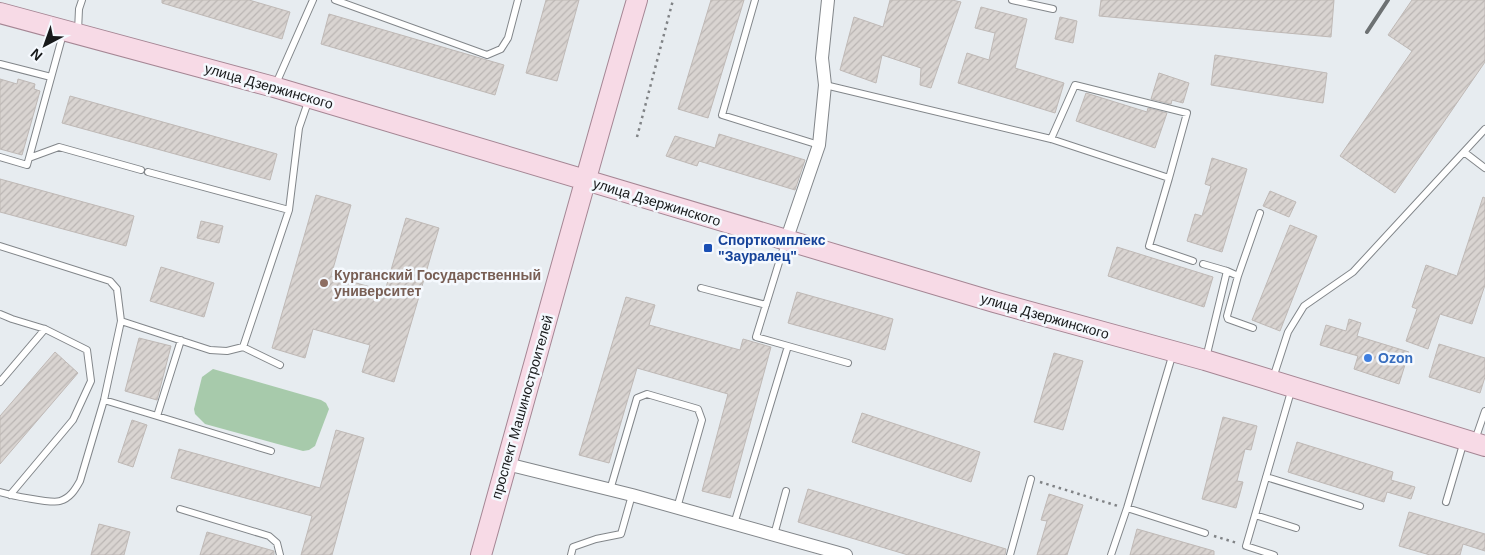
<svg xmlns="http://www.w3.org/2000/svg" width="1485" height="555" font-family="Helvetica,sans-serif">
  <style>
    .garden { fill: #a7caab }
    .building { fill: url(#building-hatch); stroke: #bfb9b6 }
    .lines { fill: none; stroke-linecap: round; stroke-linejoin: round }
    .lane-casing { stroke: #82868a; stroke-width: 8 }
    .street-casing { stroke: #82868a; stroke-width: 14 }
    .primary-casing { stroke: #a58694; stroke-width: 22 }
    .path { stroke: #808386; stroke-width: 2.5; stroke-dasharray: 2.5 4; stroke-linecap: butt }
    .lane { stroke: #fff; stroke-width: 6 }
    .street { stroke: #fff; stroke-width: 12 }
    .primary { stroke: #f7dae6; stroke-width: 20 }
    .rail { stroke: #6d7173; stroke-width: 4 }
    .transit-dot { fill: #1a4fb4; stroke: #f5f9fe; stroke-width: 2 }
    .education-dot { fill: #8d6e63; stroke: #f5f9fe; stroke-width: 2 }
    .shop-dot { fill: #3f7fe0; stroke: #f5f9fe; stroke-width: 2 }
    .labels { text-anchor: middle; stroke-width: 5; stroke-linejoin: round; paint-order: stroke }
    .street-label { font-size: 14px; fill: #17191a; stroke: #f5f9fe }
    .transit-label { font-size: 14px; font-weight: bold; fill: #164399; stroke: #f5f9fe; text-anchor: start }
    .education-label { font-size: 14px; font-weight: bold; fill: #785e54; stroke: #f5f9fe; text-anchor: start }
    .shop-label { font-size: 14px; font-weight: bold; fill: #366cbe; stroke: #f5f9fe; text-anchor: start }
  </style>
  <defs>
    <pattern id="building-hatch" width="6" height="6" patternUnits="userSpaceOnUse" patternTransform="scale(1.25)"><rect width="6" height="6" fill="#d9d4d1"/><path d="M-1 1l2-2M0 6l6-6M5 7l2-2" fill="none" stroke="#bab5b3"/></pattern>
  </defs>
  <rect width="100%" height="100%" fill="#e7ecf0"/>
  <path class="garden" d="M213 369 321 400 326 403 329 409 315 446 309 450 303 451 205 424 195 414 194 409 202 377Z"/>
  <path class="building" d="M162 0H249L290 12 282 39 162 3Z
    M546 0H579L557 81 526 73Z
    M711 0H744L708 118 678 109Z
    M890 0H952L961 2 931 88 920 85 921 68 882 55 876 83 840 70 854 17 883 27Z
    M1101 0H1334L1331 37 1099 16Z
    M1412 0H1485V62L1395 193 1340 156 1412 51 1388 35Z
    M981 7 1027 19 1015 68 1064 83 1055 113 958 83 967 53 989 60 995 33 975 28Z
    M329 14 504 65 495 95 321 44Z
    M1060 17 1077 21 1073 43 1055 39Z
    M1215 55 1327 73 1323 103 1211 85Z
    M1159 73 1189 83 1183 103 1172 100 1171 104 1151 99Z
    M0 79 17 84 18 79 35 84 34 89 40 91 22 155 0 149Z
    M1086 93 1147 112 1148 108 1167 113 1155 148 1076 121Z
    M70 96 277 154 270 180 62 123Z
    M719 134 805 160 795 190 699 161 697 166 666 156 675 136 715 148Z
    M1212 158 1247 169 1222 252 1187 241 1195 214 1202 216 1211 186 1205 184Z
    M0 179 134 216 126 246 0 212Z
    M1270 191 1296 202 1289 217 1263 206Z
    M316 195 351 205 331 276 385 291 406 218 439 228 394 382 362 372 370 345 313 329 305 358 272 348Z
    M1483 197 1485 198V285L1472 324 1440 314 1428 349 1406 341 1417 309 1412 307 1426 265 1457 276Z
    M201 221 223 226 219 243 197 238Z
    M1290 225 1317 236 1280 331 1252 320Z
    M1117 247 1213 277 1204 307 1108 276Z
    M161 267 214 283 204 317 150 301Z
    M797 292 893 319 885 350 788 323Z
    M626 297 655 305 649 325 740 350 743 339 771 347 730 498 702 491 728 394 637 368 609 463 579 455Z
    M1349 319 1361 323 1357 336 1409 352 1399 384 1354 369 1358 356 1320 345 1326 325 1346 331Z
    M139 338 171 346 157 400 125 391Z
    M1439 344 1485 358V377L1480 393 1429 377Z
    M55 352 78 373 0 464V416Z
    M1054 353 1083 361 1063 430 1034 422Z
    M862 413 980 452 971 482 852 442Z
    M1223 417 1257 426 1251 450 1245 449 1237 481 1243 482 1236 508 1202 499Z
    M132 420 147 425 133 467 118 462Z
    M336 430 364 438 332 555H301L312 516 171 478 179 449 320 488Z
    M1297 442 1393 472 1391 480 1415 487 1411 499 1387 492 1384 502 1288 472Z
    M808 489 1006 549 1005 555H908L798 522Z
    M1049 494 1083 505 1067 555H1037L1047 521 1041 520Z
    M1409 512 1485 534V551L1463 544 1460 555H1430L1399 546Z
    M99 524 130 532 124 555H91Z
    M1137 529 1214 551V555H1130Z
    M207 532 274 551V555H200Z"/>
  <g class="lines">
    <g class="lane-casing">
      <path id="lane" d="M335 0 487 55 501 49 508 38 518 0
        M755 0 722 115 819 145
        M1012 0 1053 9
        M78 31 79 9 82 0
        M0 64 51 77
        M825 85 1051 139 1169 178 1149 246 1193 261
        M275 86 313 0
        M1051 139 1075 85 1187 113 1169 178
        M1464 152 1485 168
        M0 157 27 165 29 158 59 147 141 170
        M29 158 63 34
        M148 172 289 210 299 128 309 99
        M785 243 756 337 788 346
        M0 246 110 281 117 289 121 321 104 400 80 481C75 490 70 498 60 501 52 504 10 495 0 492
        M1203 264 1227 271 1206 358
        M1227 271 1238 276 1260 213
        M1238 276 1227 316 1228 319 1253 328
        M701 288 766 305
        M0 314 12 319 45 329 87 350 91 381 73 420 10 495
        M121 321 210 350 227 351 243 347 280 365
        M243 347 289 210
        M1273 378 1288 332 1304 306 1353 272 1485 129
        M0 382 45 329
        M104 400 157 416 181 340
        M157 416 271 451
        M1475 440 1485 411
        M1266 477 1360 506
        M610 490 637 398 647 394 698 409 702 420 677 508
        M1446 502 1464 441
        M1127 508 1205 533
        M180 509 269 536 277 543 280 555
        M1255 515 1296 528
        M734 524 788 346 848 363
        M774 535 786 491
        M571 555 573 547 596 539 621 534 632 495
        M1010 555 1031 479
        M1111 555 1127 508 1173 353
        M1274 555 1246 546 1292 388"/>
    </g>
    <g class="street-casing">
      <path id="street" d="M786 241 819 145 825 85 822 58 828 0
        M507 464 632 495 846 555"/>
    </g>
    <g class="primary-casing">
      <path id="primary" d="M0 13 274 87 994 302 1205 360 1485 446
        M481 555C533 370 583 185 637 0"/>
    </g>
    <path class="path" d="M637 137 673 0
      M1040 482 1118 506
      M1214 536 1237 543"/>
    <use href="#lane" class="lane"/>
    <use href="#street" class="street"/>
    <use href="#primary" class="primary"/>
    <path class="rail" d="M1367 32 1388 0"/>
  </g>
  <rect class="transit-dot" x="703" y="243" width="10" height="10" rx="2.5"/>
  <circle class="education-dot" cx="324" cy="283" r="5"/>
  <circle class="shop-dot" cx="1368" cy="358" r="5"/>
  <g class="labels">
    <g class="street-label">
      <text transform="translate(269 86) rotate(16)" y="5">улица Дзержинского</text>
      <text transform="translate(657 202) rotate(17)" y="5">улица Дзержинского</text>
      <text transform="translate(1045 316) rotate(16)" y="5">улица Дзержинского</text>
      <text transform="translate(522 407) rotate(-74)" y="5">проспект Машиностроителей</text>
    </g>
    <g class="transit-label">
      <text x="718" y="245">Спорткомплекс<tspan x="718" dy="16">"Зауралец"</tspan></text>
    </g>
    <g class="education-label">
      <text x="334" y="280">Курганский Государственный<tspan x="334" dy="16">университет</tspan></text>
    </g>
    <g class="shop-label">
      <text x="1378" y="363">Ozon</text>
    </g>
  </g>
  <g transform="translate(45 45) rotate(221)" stroke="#f5f9fe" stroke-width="4" paint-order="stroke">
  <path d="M0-4L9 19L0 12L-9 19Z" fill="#17191a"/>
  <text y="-8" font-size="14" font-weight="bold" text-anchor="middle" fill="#17191a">N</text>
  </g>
</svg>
